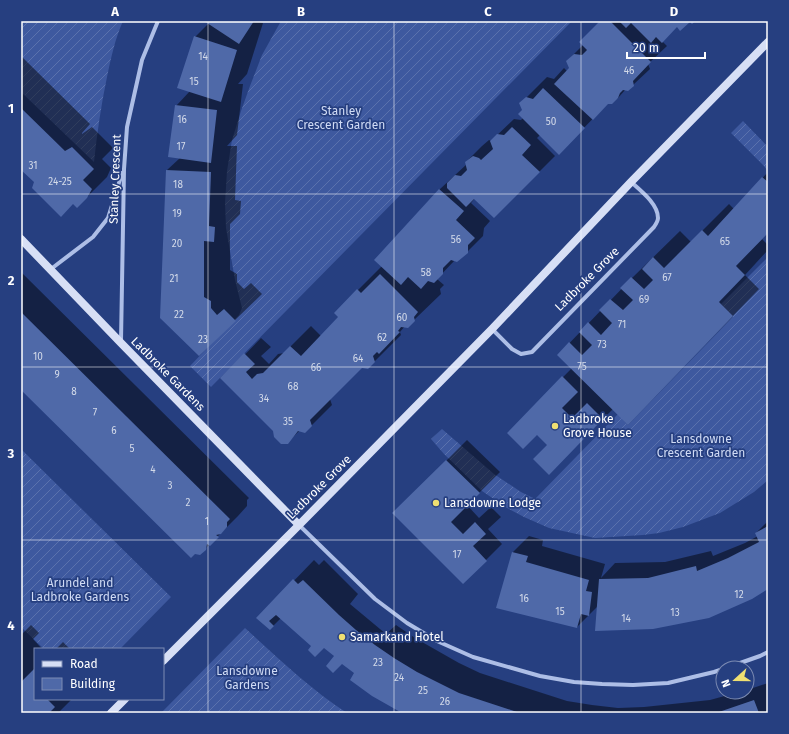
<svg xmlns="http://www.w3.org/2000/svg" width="789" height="734" font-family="'Fira Sans',sans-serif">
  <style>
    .garden { fill: url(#garden-furrows) }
    .shadow { fill: #0007 }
    .building { fill: #4f69a8 }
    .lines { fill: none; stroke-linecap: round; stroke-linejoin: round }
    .street { stroke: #adbee6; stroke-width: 4 }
    .secondary { stroke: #d7dff5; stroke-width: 8 }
    .grid { fill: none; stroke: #fff; stroke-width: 1; stroke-opacity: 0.55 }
    .poi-dot { fill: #efdf72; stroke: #263f80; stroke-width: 1.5 }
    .labels { text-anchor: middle; stroke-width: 3.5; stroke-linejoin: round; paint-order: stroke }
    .number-label { font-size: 10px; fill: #d3dae9 }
    .park-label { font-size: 12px; fill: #d0dbf5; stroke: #263f80 }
    .street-label { font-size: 12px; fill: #fff; stroke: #263f80 }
    .poi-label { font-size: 12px; fill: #fff; stroke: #263f80; text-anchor: start }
    .neatline { fill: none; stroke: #fff; stroke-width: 1.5 }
    .grid-label { font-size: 13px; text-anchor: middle; font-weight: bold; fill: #fff }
  </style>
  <defs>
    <pattern id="garden-furrows" width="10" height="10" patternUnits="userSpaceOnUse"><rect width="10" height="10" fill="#3e599f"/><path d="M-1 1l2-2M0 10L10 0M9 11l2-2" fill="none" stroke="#5b72ad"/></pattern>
  </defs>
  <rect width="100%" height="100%" fill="#263f80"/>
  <path class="garden" d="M21 21H123C115 39 111 58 107 77 101 105 97 134 94 162L21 92Z
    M281 21H572L211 387 190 366 239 315 242 308 235 280 226 228 225 203 227 171 232 140 241 111 250 86 262 55Z
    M743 121 768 147V171L763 165 731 133Z
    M768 257V480L754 492 720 513 683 527 659 533 643 535 595 538 549 528 524 517 507 508 482 491 444 454 431 439 442 429 494 474 521 492 535 499 618 414 628 425 733 317 721 304Z
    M21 449 171 597 120 649H44L21 627Z
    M245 628C278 658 310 689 347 713H161Z"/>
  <path class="shadow" d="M206 21H257L263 23 247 74 238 84H243L237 135 227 146H237L235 200 241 201 240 214 230 224V270L237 274V282L244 289 251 283 262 294 235 320 161 318 167 170 180 158 176 106 190 91 195 37 209 23Z
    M602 21H689L677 26 662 41 667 46 648 64 650 69 633 85 626 89 618 98 608 103 579 133 540 135 537 138 555 156 494 217 475 198 471 203 490 221 484 228 483 236 467 252 455 260 437 279 444 285 440 289 441 294 414 320 405 326 400 332 401 335 368 368 362 367 330 399 332 405 305 432 300 430 287 443 222 378 261 338 271 347 261 356 269 364 278 354 284 353 311 326 321 336 339 317 358 290 382 266 375 260 440 189 467 164 466 162 482 146 489 140 491 141 514 119 521 120 523 118V110L520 104 547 77 554 79 564 68 567 71 570 68 567 61 583 45Z
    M21 56 90 124 82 133V134L92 127 113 148 102 159 111 168 107 177 77 207 73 203 36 181 21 168Z
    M768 172V232L762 239 768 245V250L745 275 759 289 654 397 613 409 549 473V445L537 433H508L572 368 558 355 632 278 680 231 691 242 729 204 734 209Z
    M21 272 249 498 247 500V506L238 516 200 554 21 389Z
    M467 440 500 472 467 505 479 518 491 507 501 517 488 529 502 544 463 583 394 513Z
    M768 521V588L598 606 577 627 497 607 513 552 529 536 543 540 542 546 605 564 601 578 615 563 665 562 711 551 713 556 745 543 758 536 756 533Z
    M314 560 319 565 324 560 358 594 350 604 386 634 396 625 415 638 459 663 480 673 567 701 592 705 618 708 644 707 710 700 739 692H747V690L768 683V713H405L324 646H313L281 618 270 629 258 618Z
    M31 625 39 633 33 639 42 649H35V699H72L58 713H21V635Z
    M63 642 70 649H56Z"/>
  <path class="building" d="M204 21H254L239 44Z
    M600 21H610L651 62 633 81 634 86 628 91 623 90 620 93 618 98 612 104H608L593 120 554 84 569 68 566 61 574 54 582 55 587 50 579 42Z
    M619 21H695L692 24 690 22 680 31 677 27 662 43 656 37 651 43 631 23 626 28Z
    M194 36 237 50 221 102 177 88Z
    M543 88 585 128 559 155 518 114 522 110 519 103 526 97 533 99Z
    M175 105 217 110 211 163 168 157Z
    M21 108 65 151 72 147 94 169 83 180 92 189 87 198 77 208 73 204 61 217 32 188 34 182 21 170Z
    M512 127 531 145 522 155 540 172 494 218 474 199 466 207 447 188V183L455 175 461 176 467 170 465 162 473 156 479 158 481 160 493 149 490 141 497 134 504 135Z
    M166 170 211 172 209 226 215 227 214 242 204 241V297L211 301V308L217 315 224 309 236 321 199 356 160 318Z
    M762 177 768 182V233L736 266 745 275 719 302 733 316 628 425 557 355 569 342 582 355 592 345 579 332 588 322 601 335 612 323 599 310 610 299 623 310 633 300 620 288 631 277 644 289 653 280 642 269 653 257 664 268 702 230 708 236Z
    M439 189 464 211 456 220 475 238 468 245V253L457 262 451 260 443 268V274L434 283 428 281 421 289 408 277 401 285 374 260Z
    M380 274 418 312 414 317 415 321 408 328 401 327 398 331 400 332 379 354 377 352 373 356 375 362 368 369 362 368 310 420 312 426 305 433 298 431 288 444H281L274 437 273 431 220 378 244 353 255 364 246 372 252 379 257 374 263 373 290 346 301 356 338 317 334 313 357 289 361 293Z
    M21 312 230 519 227 522V527L221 534 216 535 219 537 210 546 207 544 206 550 200 555 195 554 191 558 21 390Z
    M562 376 578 392 562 408 572 418 587 403 603 419 549 475 533 459 547 445 537 435 523 449 507 433Z
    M446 460 480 493 451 522 463 534 475 522 486 534 473 546 487 561 463 584 392 513Z
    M768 526V589L752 599 709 618 653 629 595 631 599 579 648 578 696 566 697 571 728 558 759 542 755 533Z
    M512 552 528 556 526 562 589 580 586 591 592 592 589 616 581 614 577 628 496 608Z
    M293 579 298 584 303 580 339 615 356 630 375 645 394 658 417 672 459 693 520 713H402L372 696 350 680 354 673 342 664 333 673 326 666 334 656 324 648 315 657 308 650 311 646 276 615 269 621 274 626 270 630 256 618Z
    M35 668V699H47L55 707 49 713H21V681H22Z
    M754 700 759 713H716Z"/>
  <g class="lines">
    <path class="street" d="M51 269 93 237 108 218 122 173
      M492 329 512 349 521 354 532 352 654 227C656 224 658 221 658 218 658 204 641 191 631 182
      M121 341 124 169 127 127 142 60 158 21
      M299 525 375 599 407 623 437 641 473 657 540 676 574 682 602 684 633 685 668 683 714 672 723 669
      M726 668 760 656 768 652"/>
    <path class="secondary" d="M21 239 121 343 299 525
      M163 661 299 525 492 329 631 182 768 42
      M111 713 125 699"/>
  </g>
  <path class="grid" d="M208 21V713M394 21V713M581 21V713M21 194H768M21 367H768M21 540H768"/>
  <g class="poi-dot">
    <circle cx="555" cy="426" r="4"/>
    <circle cx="436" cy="503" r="4"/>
    <circle cx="342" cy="637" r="4"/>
  </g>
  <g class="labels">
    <g class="number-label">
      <text x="203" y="60">14</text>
      <text x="629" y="74">46</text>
      <text x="194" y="85">15</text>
      <text x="182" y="123">16</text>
      <text x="551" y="125">50</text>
      <text x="181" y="150">17</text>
      <text x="33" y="169">31</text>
      <text x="60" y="185">24-25</text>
      <text x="178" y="188">18</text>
      <text x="177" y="217">19</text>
      <text x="456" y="243">56</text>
      <text x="725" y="245">65</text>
      <text x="177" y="247">20</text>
      <text x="426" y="276">58</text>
      <text x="667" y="281">67</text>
      <text x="174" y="282">21</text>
      <text x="644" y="303">69</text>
      <text x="179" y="318">22</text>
      <text x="402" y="321">60</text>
      <text x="622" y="328">71</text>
      <text x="382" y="341">62</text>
      <text x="203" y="343">23</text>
      <text x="602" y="348">73</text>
      <text x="38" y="360">10</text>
      <text x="358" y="362">64</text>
      <text x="582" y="370">75</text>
      <text x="316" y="371">66</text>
      <text x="57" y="378">9</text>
      <text x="293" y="390">68</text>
      <text x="74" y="395">8</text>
      <text x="264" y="402">34</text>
      <text x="95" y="416">7</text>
      <text x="288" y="425">35</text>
      <text x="114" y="434">6</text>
      <text x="132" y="452">5</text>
      <text x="153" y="473">4</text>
      <text x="170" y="489">3</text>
      <text x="188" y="506">2</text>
      <text x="207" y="525">1</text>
      <text x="457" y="558">17</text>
      <text x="739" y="598">12</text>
      <text x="524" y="602">16</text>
      <text x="560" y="615">15</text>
      <text x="675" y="616">13</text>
      <text x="626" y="622">14</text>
      <text x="378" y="666">23</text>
      <text x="399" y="681">24</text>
      <text x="423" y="694">25</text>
      <text x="445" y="705">26</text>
    </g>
    <g class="park-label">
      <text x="341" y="115">Stanley<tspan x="341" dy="14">Crescent Garden</tspan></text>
      <text x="701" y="443">Lansdowne<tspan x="701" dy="14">Crescent Garden</tspan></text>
      <text x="80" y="587">Arundel and<tspan x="80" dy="14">Ladbroke Gardens</tspan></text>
      <text x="247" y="675">Lansdowne<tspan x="247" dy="14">Gardens</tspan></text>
    </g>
    <g class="street-label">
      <text transform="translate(115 179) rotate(-88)" y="4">Stanley Crescent</text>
      <text transform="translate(587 279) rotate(-45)" y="4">Ladbroke Grove</text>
      <text transform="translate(168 374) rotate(45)" y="4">Ladbroke Gardens</text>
      <text transform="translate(319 487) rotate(-45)" y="4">Ladbroke Grove</text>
    </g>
    <g class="poi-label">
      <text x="563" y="423">Ladbroke<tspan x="563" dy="14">Grove House</tspan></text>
      <text x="444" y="507">Lansdowne Lodge</text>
      <text x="350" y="641">Samarkand Hotel</text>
    </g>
  </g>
  <rect width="789" height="734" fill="none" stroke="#263f80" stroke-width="44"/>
  <rect x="34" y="648" width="130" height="52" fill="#263f80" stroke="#7d8cb3"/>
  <rect x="42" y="661" width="20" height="6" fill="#d7dff5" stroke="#7d8cb3"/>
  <text x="70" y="668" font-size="12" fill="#ffffff">Road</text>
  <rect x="42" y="678" width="20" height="12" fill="#4f69a8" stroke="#7d8cb3"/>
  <text x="70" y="688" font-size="12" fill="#ffffff">Building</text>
  <g transform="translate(735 680) rotate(249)"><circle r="19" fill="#263f80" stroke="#7d8cb3"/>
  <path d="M0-3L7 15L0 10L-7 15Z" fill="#efdf72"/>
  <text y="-6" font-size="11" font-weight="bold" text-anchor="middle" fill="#ffffff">N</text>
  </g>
  <path d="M627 52v6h78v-6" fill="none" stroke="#ffffff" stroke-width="2"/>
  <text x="633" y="52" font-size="12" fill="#ffffff" stroke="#263f80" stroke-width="3" paint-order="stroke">20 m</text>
  <rect x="22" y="22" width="745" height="690" class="neatline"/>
  <g class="grid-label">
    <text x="115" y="16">A</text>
    <text x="301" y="16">B</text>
    <text x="488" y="16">C</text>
    <text x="674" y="16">D</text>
    <text x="11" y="113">1</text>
    <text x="11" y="285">2</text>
    <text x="11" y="458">3</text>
    <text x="11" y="630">4</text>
  </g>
</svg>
